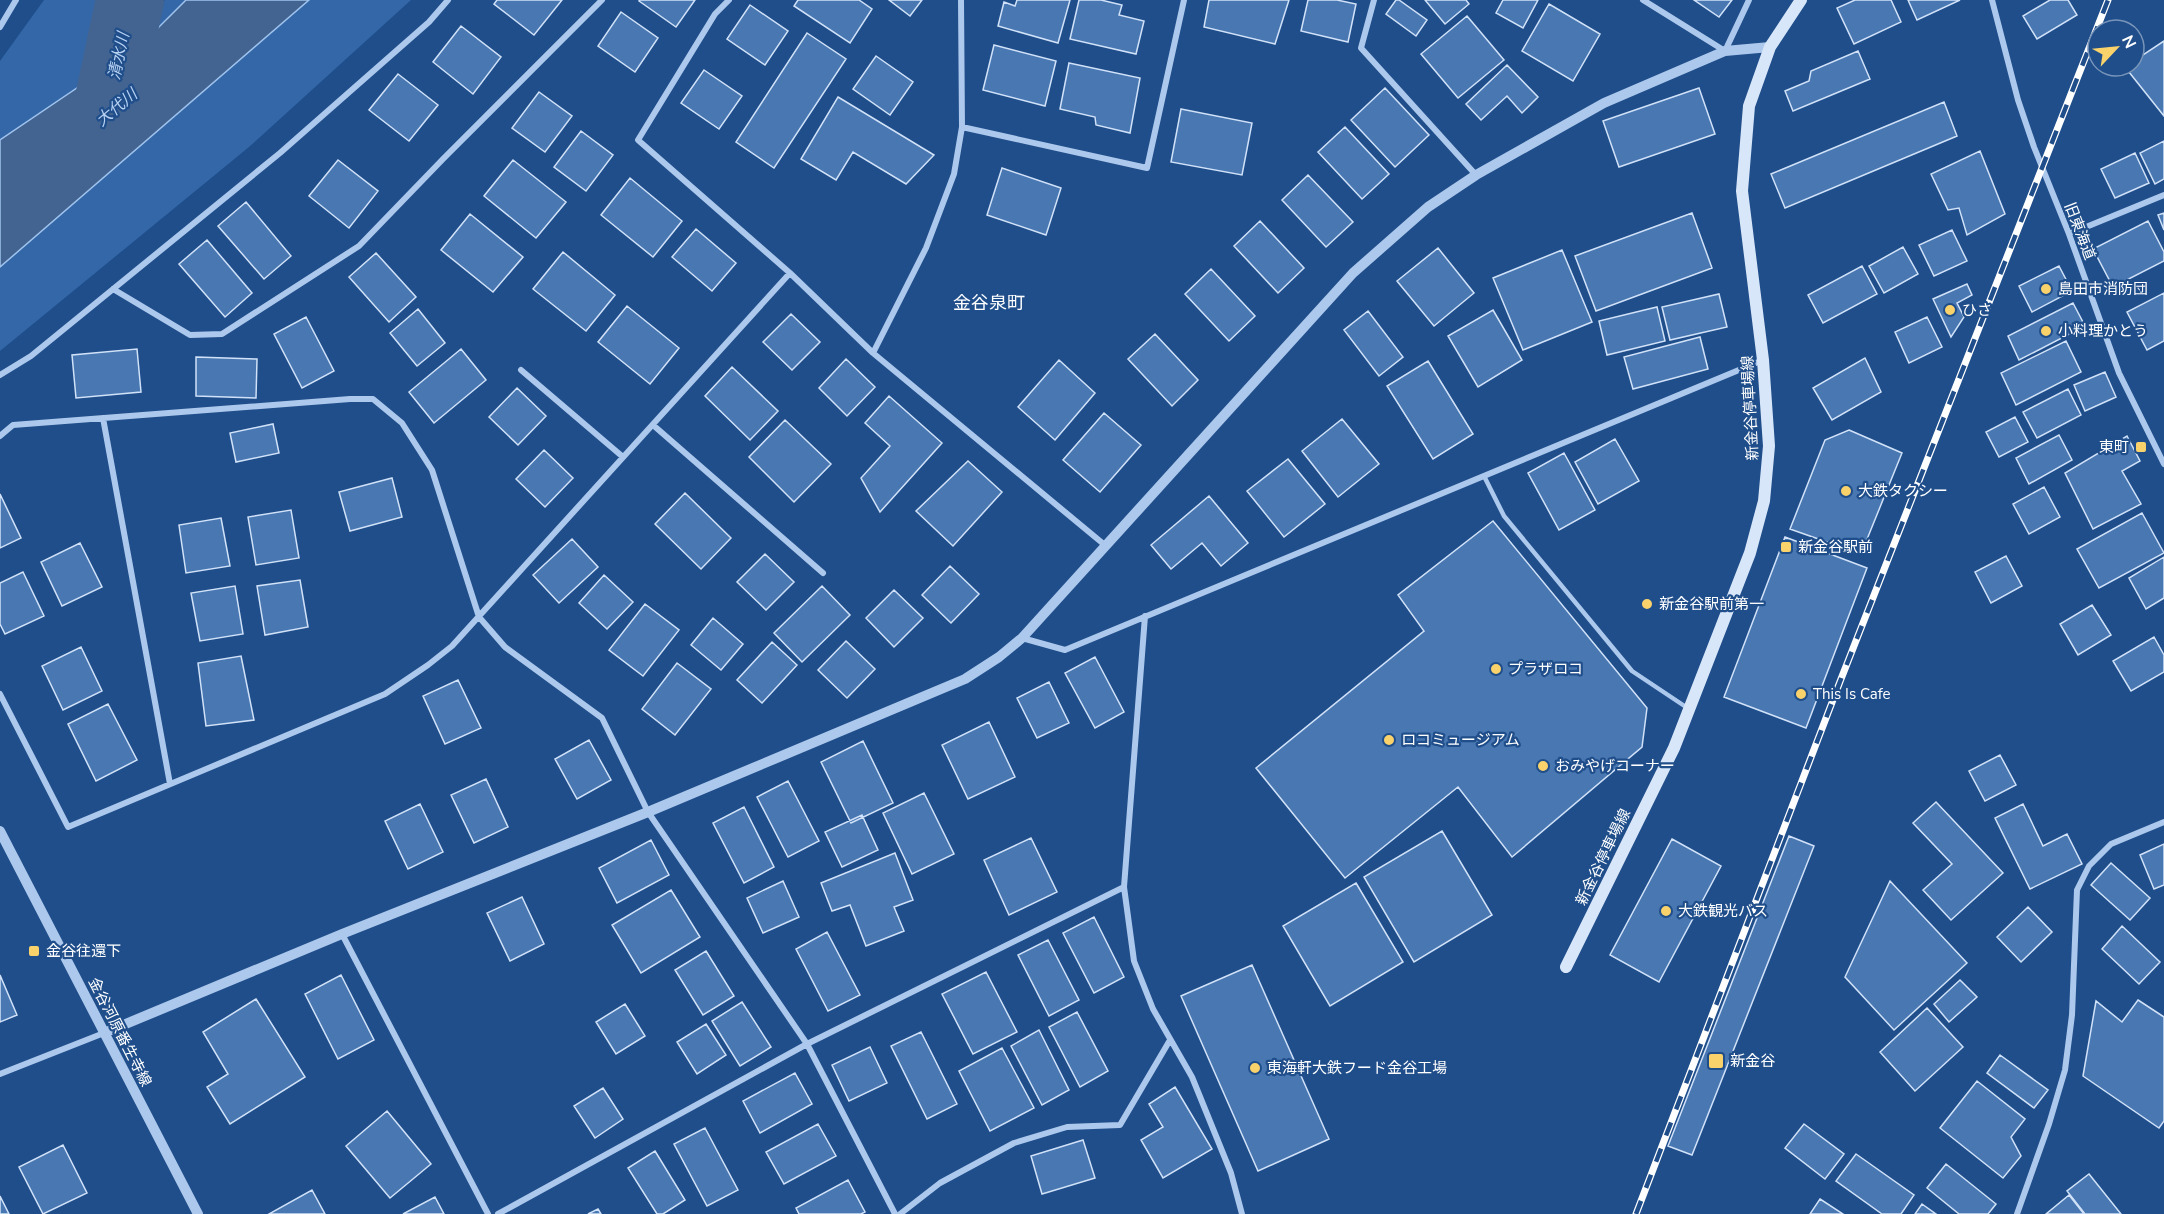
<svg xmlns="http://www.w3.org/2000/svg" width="2164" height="1214" font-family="'Nunito Sans','Noto Sans JP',sans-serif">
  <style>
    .green { fill: #3367a8 }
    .water { fill: #436490; stroke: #9fc3ed; stroke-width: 1.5 }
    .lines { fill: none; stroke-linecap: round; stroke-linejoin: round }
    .river { stroke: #436490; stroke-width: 68 }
    .building { fill: #4877b2; stroke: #d1e2f8; stroke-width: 1.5 }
    .service { stroke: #acc8ec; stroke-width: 4.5 }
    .minor { stroke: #acc8ec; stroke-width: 6 }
    .tertiary { stroke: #acc8ec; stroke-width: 10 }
    .secondary { stroke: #d8e6f9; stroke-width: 12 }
    .rail-casing { stroke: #fff; stroke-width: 7 }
    .rail { stroke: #1f4e8b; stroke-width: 4.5; stroke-dasharray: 14; stroke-linecap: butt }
    .poi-dot { fill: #f9d26c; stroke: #1f4e8b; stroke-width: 2 }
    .labels { text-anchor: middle; stroke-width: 4.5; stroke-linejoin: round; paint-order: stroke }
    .street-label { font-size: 15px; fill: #fff; stroke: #1f4e8b }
    .poi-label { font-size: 15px; fill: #fff; stroke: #1f4e8b; text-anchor: start }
    .water-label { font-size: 16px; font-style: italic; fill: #b8d2f3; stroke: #1f4e8b }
    .quarter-label { font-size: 18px; fill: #fff; stroke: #1f4e8b }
  </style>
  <rect width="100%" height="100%" fill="#1f4e8b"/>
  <path class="green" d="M44 0H134L150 15 165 0H411L249 147 0 351V61Z"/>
  <path class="water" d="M186 0H309L0 267V140L142 44Z"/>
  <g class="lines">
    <path class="river" d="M106 113 130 0"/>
  </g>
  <path class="building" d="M497 0H562L534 35 494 4Z
    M640 0H695L676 27 639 1Z
    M798 0H859L872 9 850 43 794 6Z
    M889 0H922L910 16Z
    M1017 0H1070L1058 43 998 26 1004 2 1015 6Z
    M1079 0H1101L1122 5 1119 15 1144 21 1136 54 1070 39Z
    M1209 0H1289L1275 44 1204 27Z
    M1308 0H1337L1356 4 1348 42 1301 31Z
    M1396 0H1399L1427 20 1416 36 1386 14Z
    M1425 0H1466L1469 4 1445 24Z
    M1503 0H1538L1523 28 1496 13Z
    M1694 0H1732L1719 17Z
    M1855 0H1891L1901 22 1854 44 1837 8Z
    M1908 0H1960L1917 20Z
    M2050 0H2068L2077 15 2037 39 2023 16Z
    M1549 4 1600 34 1573 81 1522 51Z
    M750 5 788 31 765 65 727 39Z
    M621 12 658 38 635 72 598 46Z
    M1467 16 1504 60 1458 98 1421 54Z
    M461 26 501 57 473 94 433 62Z
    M807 33 846 59 774 168 736 142Z
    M2164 41V116L2125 67 2134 66V61Z
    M994 45 1056 61 1045 106 983 90Z
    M1858 51 1870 79 1793 111 1785 91 1809 81 1811 71Z
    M876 56 913 82 890 115 853 89Z
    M1069 63 1140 78 1130 133 1096 125 1095 117 1060 109Z
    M1507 65 1538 97 1522 113 1507 96 1481 120 1466 104Z
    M704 70 742 96 719 129 681 103Z
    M398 74 438 105 409 141 369 110Z
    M1385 88 1429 135 1395 167 1351 120Z
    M1699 88 1715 134 1619 167 1603 121Z
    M539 92 572 116 545 152 512 128Z
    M838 97 934 155 906 184 853 152 836 180 801 159Z
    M1944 102 1957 136 1785 208 1771 174Z
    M1181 109 1252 123 1242 175 1171 162Z
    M1345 127 1389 174 1362 199 1318 152Z
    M581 131 613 155 586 191 554 167Z
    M2164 141V179L2155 184 2140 153Z
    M1980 151 2005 214 1967 235 1959 208 1948 210 1931 174Z
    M2135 153 2149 183 2115 198 2101 169Z
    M338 160 378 191 349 228 309 196Z
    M513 160 566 202 536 238 484 196Z
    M1002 168 1061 188 1046 235 987 215Z
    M1308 175 1353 222 1326 247 1282 200Z
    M630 178 682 221 653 257 601 215Z
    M246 202 291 256 264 279 218 226Z
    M1692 213 1712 268 1596 311 1575 256Z
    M2164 213V230L2158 215Z
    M470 214 523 257 493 292 441 250Z
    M1260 221 1304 268 1278 293 1234 246Z
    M2148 221 2164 252V261L2113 287 2093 249Z
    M696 229 736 263 712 291 672 257Z
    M1952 230 1967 261 1934 276 1919 245Z
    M207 240 252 293 225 317 179 264Z
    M1903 247 1918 274 1884 293 1869 266Z
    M1438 248 1474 293 1434 326 1397 281Z
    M1562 250 1592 322 1523 350 1493 278Z
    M563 252 615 295 586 331 533 289Z
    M376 253 416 297 389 322 349 277Z
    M1862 266 1877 294 1823 323 1808 295Z
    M2059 266 2072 291 2032 312 2019 286Z
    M1211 269 1255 316 1229 341 1185 294Z
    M1967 284 1972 295 1957 303 1964 317 1951 337 1933 299Z
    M2164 293V341L2147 350 2127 312Z
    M1719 294 1727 327 1670 340 1662 307Z
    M2073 303 2085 326 2019 360 2008 336Z
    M627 306 679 348 650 384 598 342Z
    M1657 307 1665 341 1607 355 1599 321Z
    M418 309 445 343 417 366 390 333Z
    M1493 310 1522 360 1478 387 1448 336Z
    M1368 311 1403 357 1379 376 1344 330Z
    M791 314 820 342 792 370 763 342Z
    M306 317 334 371 302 388 274 334Z
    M1927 317 1942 347 1909 363 1895 332Z
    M1155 334 1198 380 1172 406 1128 359Z
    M1700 337 1708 369 1633 389 1624 357Z
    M2066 341 2081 372 2016 405 2001 373Z
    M137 349 141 392 76 398 72 355Z
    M461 349 486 380 434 423 409 392Z
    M196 357 257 359 256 398 196 396Z
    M1865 358 1881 392 1832 420 1813 388Z
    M846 359 875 387 847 416 819 388Z
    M1059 360 1095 393 1055 440 1018 407Z
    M1428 361 1473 434 1433 459 1387 386Z
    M732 367 778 411 750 440 705 396Z
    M2105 372 2116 397 2085 411 2074 385Z
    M517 388 546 416 518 445 489 417Z
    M2068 389 2081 415 2037 438 2023 412Z
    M889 396 942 443 880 512 861 478 890 446 865 423Z
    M1104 413 1141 445 1100 492 1063 460Z
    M2015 417 2028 442 1999 457 1986 432Z
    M1342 419 1379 464 1338 497 1302 451Z
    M785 420 831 464 794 502 749 457Z
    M273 424 279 453 236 462 230 433Z
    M1849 430 1902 453 1861 554 1790 529 1825 440Z
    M2059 435 2072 460 2029 484 2016 458Z
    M2127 436 2140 461 2122 471 2141 504 2093 529 2065 473Z
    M1615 439 1639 481 1598 504 1575 462Z
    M544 450 573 478 545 507 516 479Z
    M1564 453 1595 510 1559 530 1528 473Z
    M1288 459 1325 504 1284 537 1247 491Z
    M968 461 1002 492 953 546 916 511Z
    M392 478 402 517 350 531 339 492Z
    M2044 487 2060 517 2029 534 2013 504Z
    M685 493 731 538 701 569 655 524Z
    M0 494 21 538 0 548Z
    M1209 496 1248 543 1221 566 1202 543 1171 569 1151 545Z
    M291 510 299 558 256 565 248 517Z
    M2142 513 2164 553 2099 588 2077 549Z
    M221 518 230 566 186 573 179 525Z
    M1493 521 1647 708 1642 747 1512 857 1458 787 1345 878 1256 768 1424 631 1398 595Z
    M1785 537 1867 568 1806 728 1724 697Z
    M572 539 598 567 559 603 533 575Z
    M80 543 102 587 62 606 41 562Z
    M765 554 794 582 766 610 737 582Z
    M2006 556 2022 586 1991 603 1975 572Z
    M2164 557V598L2146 609 2129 578Z
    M950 566 979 594 951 623 922 595Z
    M23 572 44 616 5 634 0 624V583Z
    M604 575 633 602 607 629 579 603Z
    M300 580 308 627 265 635 257 586Z
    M235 586 243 634 200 641 191 593Z
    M822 586 850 615 802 662 774 633Z
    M894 590 923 618 894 647 866 618Z
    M645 604 679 630 643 676 609 650Z
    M2092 605 2111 635 2078 655 2060 624Z
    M713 618 743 644 721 670 691 645Z
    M2154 637 2164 655V672L2131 691 2113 661Z
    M846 641 875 669 847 698 818 670Z
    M772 642 797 665 762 703 737 680Z
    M81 647 102 691 63 710 42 666Z
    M241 656 254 720 206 726 198 663Z
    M1095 657 1124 712 1095 728 1065 673Z
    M677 663 711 689 675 735 642 709Z
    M458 680 481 728 445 744 423 696Z
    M1049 682 1069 723 1037 738 1017 698Z
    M108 704 137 760 96 781 68 724Z
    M989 722 1015 777 968 799 942 745Z
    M589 740 611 780 577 799 555 759Z
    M863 741 893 803 851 823 821 762Z
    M2000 755 2016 785 1985 801 1969 771Z
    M486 779 508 827 474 843 451 795Z
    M788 781 819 841 788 857 757 797Z
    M924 793 954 854 912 874 883 813Z
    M1936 802 2003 873 1951 920 1923 890 1952 864 1913 823Z
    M420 804 443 852 408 869 385 821Z
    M2023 804 2043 846 2067 834 2082 864 2030 889 1995 818Z
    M744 807 774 867 744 883 713 823Z
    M862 815 878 850 842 867 825 832Z
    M1442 831 1492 915 1414 962 1364 877Z
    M1789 836 1814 846 1692 1155 1668 1146Z
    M1031 838 1057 892 1009 915 984 860Z
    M1672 839 1721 866 1659 982 1610 955Z
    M651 840 669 875 617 903 599 868Z
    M2164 844V885L2154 889 2140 855Z
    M895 853 913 900 894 907 904 931 866 946 850 905 832 911 821 883Z
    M2111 863 2150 898 2130 920 2091 885Z
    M783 881 799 917 763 933 747 898Z
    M1890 881 1967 963 1894 1030 1845 977Z
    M1356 883 1403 962 1330 1006 1283 926Z
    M671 890 700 937 641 973 612 925Z
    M522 897 544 944 510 961 487 913Z
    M2028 907 2052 932 2021 962 1997 937Z
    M1094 917 1124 977 1094 993 1063 933Z
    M2122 926 2160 962 2139 984 2102 949Z
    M827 932 860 995 828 1011 796 949Z
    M1048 940 1079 1000 1049 1016 1018 955Z
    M706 951 734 996 703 1015 675 970Z
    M1252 965 1329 1139 1258 1171 1181 996Z
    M986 972 1017 1032 973 1054 942 994Z
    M0 975 17 1015 0 1022Z
    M341 975 374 1040 338 1059 305 994Z
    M1960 980 1977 997 1949 1022 1934 1004Z
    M256 999 305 1077 230 1124 207 1087 228 1074 203 1032Z
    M2138 1000 2164 1017V1121L2159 1128 2083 1076 2096 1001 2122 1022Z
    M742 1002 771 1047 740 1066 712 1021Z
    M625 1004 645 1036 616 1054 596 1022Z
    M1927 1008 1963 1047 1915 1091 1880 1052Z
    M1077 1012 1108 1071 1080 1087 1049 1027Z
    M706 1024 726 1055 697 1074 677 1042Z
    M1039 1030 1069 1090 1042 1105 1011 1046Z
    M921 1032 957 1104 927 1119 891 1046Z
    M870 1047 887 1083 849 1101 832 1065Z
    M1002 1048 1034 1108 990 1131 959 1071Z
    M2000 1055 2048 1090 2034 1108 1987 1073Z
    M795 1073 812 1104 760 1133 743 1101Z
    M1977 1081 2025 1119 2011 1137 2021 1156 2003 1178 1940 1128Z
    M1175 1087 1212 1149 1163 1178 1141 1140 1163 1127 1149 1104Z
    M603 1088 623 1119 595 1138 574 1106Z
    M387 1111 431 1164 390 1198 346 1146Z
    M818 1124 836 1156 784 1184 766 1152Z
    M1804 1124 1844 1154 1825 1179 1785 1148Z
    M705 1128 738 1190 707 1206 674 1144Z
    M1083 1140 1095 1178 1042 1194 1031 1156Z
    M63 1145 87 1193 43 1214 19 1167Z
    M655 1151 685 1200 663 1214H657L628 1168Z
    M1856 1154 1914 1195 1901 1214H1882L1836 1181Z
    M1946 1164 1996 1204 1988 1214H1959L1927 1188Z
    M2089 1174 2121 1214H2085L2067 1191Z
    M848 1180 865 1212 861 1214H799L796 1208Z
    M312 1190 325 1214H269Z
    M2069 1195 2084 1214H2046Z
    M0 1196 9 1214H0Z
    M435 1197 444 1214H403Z
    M1820 1199 1843 1214H1810Z
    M1922 1204 1936 1214H1915Z
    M598 1209 601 1214H588Z"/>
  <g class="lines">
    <path class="service" d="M1484 476 1504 516 1632 671 1689 709"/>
    <path class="minor" d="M729 0 715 14 638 140 790 273 873 353 1106 546
      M1374 0 1361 48 1476 175
      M1643 0 1725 51 1749 0
      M1992 0 2018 100 2034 147 2069 234 2119 373 2164 464
      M0 27 16 0
      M962 127 1147 168 1184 0
      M2069 234 2164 195
      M113 289 190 335 222 334 359 246 444 158 602 0
      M873 353 926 248 954 174 962 127 961 0
      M521 370 623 457
      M0 375 31 356 280 153 429 22 448 0
      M103 418 170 784
      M653 425 823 573
      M0 436 13 425 350 399H373L402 423 432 470 479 617 505 647 602 718 648 812 807 1044 895 1214
      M1145 616 1124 887 1134 961 1153 1009 1192 1077 1231 1173 1242 1214
      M1022 638 1065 650 1763 360
      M0 694 68 827 385 694 428 665 452 646 790 273
      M342 934 488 1214
      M0 1074 104 1033
      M498 1214 807 1044 1124 887
      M900 1214 940 1183 1014 1143 1067 1127 1120 1125 1170 1040
      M2017 1214 2049 1124 2065 1070 2072 1015 2077 890 2089 866 2111 844 2164 822"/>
    <path class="tertiary" d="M0 831 198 1214
      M104 1033 342 934 648 812 965 679 999 657 1022 638 1353 273 1428 207 1476 175 1604 103 1725 51 1770 47"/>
    <path class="secondary" d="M1566 967 1674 748 1750 553 1764 501 1769 446 1763 360 1742 191 1749 106 1770 47 1801 0"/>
    <g class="rail-casing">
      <path id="rail" d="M1636 1214 1841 679 2108 0"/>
    </g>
    <use href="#rail" class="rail"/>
  </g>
  <g class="poi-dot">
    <circle cx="2046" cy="289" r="6"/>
    <circle cx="1950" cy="310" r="6"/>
    <circle cx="2046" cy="331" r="6"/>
    <rect x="2135" y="441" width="12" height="12" rx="3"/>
    <circle cx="1846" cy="491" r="6"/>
    <rect x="1780" y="541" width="12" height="12" rx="3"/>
    <circle cx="1647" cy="604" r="6"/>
    <circle cx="1496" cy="669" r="6"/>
    <circle cx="1801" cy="694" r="6"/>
    <circle cx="1389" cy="740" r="6"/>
    <circle cx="1543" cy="766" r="6"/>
    <circle cx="1666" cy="911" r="6"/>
    <rect x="28" y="945" width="12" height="12" rx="3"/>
    <rect x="1708" y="1053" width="16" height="16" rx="3"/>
    <circle cx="1255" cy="1068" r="6"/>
  </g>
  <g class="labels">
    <g class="street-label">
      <text transform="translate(2080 231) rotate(69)" y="5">旧東海道</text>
      <text transform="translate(1750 408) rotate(-93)" y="5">新金谷停車場線</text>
      <text transform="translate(1603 857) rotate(-64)" y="5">新金谷停車場線</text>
      <text transform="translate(120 1032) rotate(63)" y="5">金谷河原番生寺線</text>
    </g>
    <g class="poi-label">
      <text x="2058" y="294">島田市消防団</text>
      <text x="1962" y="315">ひさ</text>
      <text x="2058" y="336">小料理かとう</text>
      <text x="2129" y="452" text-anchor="end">東町</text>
      <text x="1858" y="496">大鉄タクシー</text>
      <text x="1798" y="552">新金谷駅前</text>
      <text x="1659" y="609">新金谷駅前第一</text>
      <text x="1508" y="674">プラザロコ</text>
      <text x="1813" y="699">This Is Cafe</text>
      <text x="1401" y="745">ロコミュージアム</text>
      <text x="1555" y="771">おみやげコーナー</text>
      <text x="1678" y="916">大鉄観光バス</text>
      <text x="46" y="956">金谷往還下</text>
      <text x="1730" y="1066">新金谷</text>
      <text x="1267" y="1073">東海軒大鉄フード金谷工場</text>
    </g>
    <g class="water-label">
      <text transform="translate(118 56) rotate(-78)" y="6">清水川</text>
      <text transform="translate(116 107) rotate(-40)" y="6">大代川</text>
    </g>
    <g class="quarter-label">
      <text x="989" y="309">金谷泉町</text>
    </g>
  </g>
  <g transform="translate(2116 48) rotate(64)"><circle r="28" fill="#1f4e8b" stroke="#7995b9" stroke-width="1.5"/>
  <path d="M0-4.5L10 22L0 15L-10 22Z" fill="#f9d26c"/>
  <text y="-9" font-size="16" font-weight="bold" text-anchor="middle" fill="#ffffff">N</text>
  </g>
</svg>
